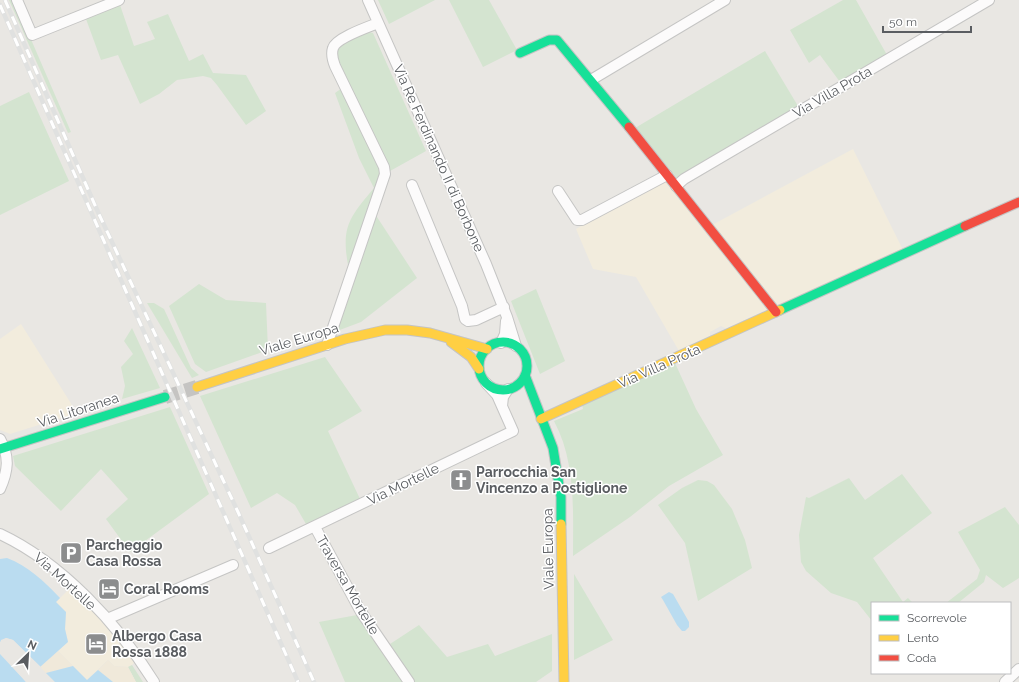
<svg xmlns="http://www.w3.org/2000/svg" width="1019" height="682" font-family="Raleway,sans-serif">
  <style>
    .commercial { fill: #f2ecdd }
    .green { fill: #d4e4d0 }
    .sand { fill: #f0e9da }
    .water { fill: #badcf0 }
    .pier { fill: #e9e7e3 }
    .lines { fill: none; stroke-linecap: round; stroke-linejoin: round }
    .secondary-tunnel { stroke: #c5c4c2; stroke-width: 14; stroke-dasharray: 14 7; stroke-linecap: butt }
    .street-casing { stroke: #c5c5c4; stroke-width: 12 }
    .fast-casing { stroke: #c4c4c4; stroke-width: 11 }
    .slow-casing { stroke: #c4c4c4; stroke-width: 11 }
    .jam-casing { stroke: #c4c4c4; stroke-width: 11 }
    .street { stroke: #fcfbfb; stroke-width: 10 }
    .fast { stroke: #16e098; stroke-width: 9 }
    .slow { stroke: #ffcf43; stroke-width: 9 }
    .jam { stroke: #f24e42; stroke-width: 9 }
    .rail-casing { stroke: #e0e1e0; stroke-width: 4.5 }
    .rail { stroke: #fff; stroke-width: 3; stroke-dasharray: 9; stroke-linecap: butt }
    .labels { text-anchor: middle; stroke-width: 3; stroke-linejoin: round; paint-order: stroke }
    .street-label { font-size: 14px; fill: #5a5d61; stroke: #fff }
    .poi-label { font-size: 14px; font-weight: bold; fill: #5a5d61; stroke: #fff; text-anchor: start }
  </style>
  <rect width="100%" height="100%" fill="#e9e7e3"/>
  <path class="commercial" d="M853 149 903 250 777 306 712 225Z
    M665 180 770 310 727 329 721 326 710 332V337L679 351 636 277 593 269 576 229Z
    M21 324 77 413 10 434 0 430V339Z
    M71 587 113 631 111 633 133 656 136 661 132 665 128 667 114 666 108 660 87 680 58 651 68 641 65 629 66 612 56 602Z"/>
  <path class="green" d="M9 0H14L71 132 68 133Z
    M378 0H435L389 24Z
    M449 0H489L517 50 483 67Z
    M843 0H856L887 55 840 82 820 55 809 63 790 30Z
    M120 5 134 46 155 39 147 22 168 14 189 61 203 54 213 73 246 75 266 111 246 125 217 85 211 78 203 76 177 80 159 94 140 104 118 55 101 60 86 19Z
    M368 32 373 33 426 151 390 171 350 85 337 61 335 51 339 45Z
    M765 51 798 106 678 179 635 128Z
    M342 88 379 169 380 178 348 265C341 226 350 217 374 188L359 158 335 93Z
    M29 92 69 181 0 215V106Z
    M375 214 417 278 361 322 337 331Z
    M199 284 226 300 266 303 268 350 206 372 195 364 169 306Z
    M536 289 565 361 540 374 511 301Z
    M147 303H154L164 309 191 368 199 375 192 378Z
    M132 328 160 388 122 399 125 386 121 367 133 354 124 341Z
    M325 357 362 411 328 431 360 499 306 524 295 505 277 493 251 508 200 396Z
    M675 363 696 409 723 455 669 486 630 517 573 556C573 510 576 462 554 421L583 409 582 404Z
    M170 407 209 494 130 552 106 519 128 499 101 469 61 511 15 466 13 456Z
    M902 474 932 513 873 558 903 602 908 598 913 603H872V621L857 602 831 593 806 571 801 562 799 535 806 497 809 498 849 478 865 500Z
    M698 480 707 481 714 485 732 509 745 540 752 568 698 601 685 543 658 505 682 488Z
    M1005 507 1019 525V578L1003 588 986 575 984 582 958 603H946L977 579 980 570 958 532Z
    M574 574 613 640 574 660Z
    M357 615 404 682H345L319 622Z
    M419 625 447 657 488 644 495 656 552 634V671L536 682H415L390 644Z
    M132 665 143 682H136L128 667Z"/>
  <path class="sand" d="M58 651 73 666 46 673 40 667Z
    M108 660 114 666 128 667 136 682H113L98 670Z"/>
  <path class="water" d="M7 558C28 566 44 581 60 598L56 602 66 612 65 629 68 642 40 667 13 640 6 638 0 642V559Z
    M669 592 673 594 689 622V627L685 631H682L677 625 663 600 661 597Z
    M0 654 26 682H0Z
    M73 666 87 680 98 670 113 682H55L46 673Z"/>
  <path class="pier" d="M6 638 13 640 42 668H39L12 642 6 640 0 644 1 640Z
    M0 652 1 653 28 682H26Z"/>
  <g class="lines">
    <path class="secondary-tunnel" d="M165 397 197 387"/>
    <g class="street-casing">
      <path id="street" d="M17 0 32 35 119 0
        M368 0 486 264 507 317 516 346
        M591 80 725 0
        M412 185 462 306 465 319 468 321 476 320 504 307
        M676 186 684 179 989 0
        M558 191 577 220H582L667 175
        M501 343 505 334 506 321
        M327 345 385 174 384 167 335 66C333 61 331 54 333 48 336 38 368 27 378 23
        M502 406 503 397 508 389
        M0 439C10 457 8 471 0 489
        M315 527 361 612 409 682
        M0 534C62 563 118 624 154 682
        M269 548 513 431 497 395 486 383
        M107 619 233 565
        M1005 682 1019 669"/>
    </g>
    <g class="fast-casing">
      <path id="fast" d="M520 53 549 40H557L629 127
        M780 310 965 226
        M479 366a24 24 0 1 1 48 0a24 24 0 1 1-48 0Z
        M525 375 553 448 561 497V524
        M0 449 165 397"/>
    </g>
    <g class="slow-casing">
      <path id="slow" d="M451 342 471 357 479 369
        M197 387 345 339 385 330H407L430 333 487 349
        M541 419 780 310
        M561 524 564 682"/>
    </g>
    <g class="jam-casing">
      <path id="jam" d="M629 127 776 312
        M965 226 1019 202"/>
    </g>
    <use href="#street" class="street"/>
    <use href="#fast" class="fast"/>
    <use href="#slow" class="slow"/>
    <use href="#jam" class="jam"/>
    <g class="rail-casing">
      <path id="rail" d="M5 0 98 212 238 512 314 682
        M0 5 298 682"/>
    </g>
    <use href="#rail" class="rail"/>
  </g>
  <defs>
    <g id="church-square" transform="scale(1.15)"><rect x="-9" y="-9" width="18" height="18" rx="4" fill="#8c8d8e" stroke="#fff"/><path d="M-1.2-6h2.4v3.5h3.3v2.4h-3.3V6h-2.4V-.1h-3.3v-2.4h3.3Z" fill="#fff"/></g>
    <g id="parking-square" transform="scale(1.15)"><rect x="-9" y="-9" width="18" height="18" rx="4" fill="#8c8d8e" stroke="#fff"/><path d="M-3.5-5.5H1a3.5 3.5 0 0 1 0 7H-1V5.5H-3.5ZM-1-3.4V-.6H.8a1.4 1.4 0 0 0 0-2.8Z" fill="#fff"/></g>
    <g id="hotel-square" transform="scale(1.15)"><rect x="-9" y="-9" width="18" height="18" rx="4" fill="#8c8d8e" stroke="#fff"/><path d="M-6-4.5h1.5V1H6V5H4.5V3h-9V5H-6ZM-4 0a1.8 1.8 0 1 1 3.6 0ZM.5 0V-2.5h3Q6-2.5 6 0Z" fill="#fff"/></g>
  </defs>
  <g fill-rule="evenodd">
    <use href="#church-square" x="461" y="480"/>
    <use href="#parking-square" x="71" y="553"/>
    <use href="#hotel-square" x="109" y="589"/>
    <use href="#hotel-square" x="96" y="644"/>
  </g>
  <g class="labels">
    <g class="street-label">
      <text transform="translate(832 92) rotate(-30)" y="5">Via Villa Prota</text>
      <text transform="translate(439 158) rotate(66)" y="5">Via Re Ferdinando II di Borbone</text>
      <text transform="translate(299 339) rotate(-17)" y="5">Viale Europa</text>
      <text transform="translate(659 366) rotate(-24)" y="5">Via Villa Prota</text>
      <text transform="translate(78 410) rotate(-18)" y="5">Via Litoranea</text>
      <text transform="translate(403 484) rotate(-26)" y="5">Via Mortelle</text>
      <text transform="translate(548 549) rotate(-91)" y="5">Viale Europa</text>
      <text transform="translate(65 581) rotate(42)" y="5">Via Mortelle</text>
      <text transform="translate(348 585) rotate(60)" y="5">Traversa Mortelle</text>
    </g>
    <g class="poi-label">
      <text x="476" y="477">Parrocchia San<tspan x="476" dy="16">Vincenzo a Postiglione</tspan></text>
      <text x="86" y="550">Parcheggio<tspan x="86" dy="16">Casa Rossa</tspan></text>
      <text x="124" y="594">Coral Rooms</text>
      <text x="112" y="641">Albergo Casa<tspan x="112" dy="16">Rossa 1888</tspan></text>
    </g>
  </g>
  <rect x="871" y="602" width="140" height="72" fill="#ffffff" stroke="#bdbec0"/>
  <rect x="879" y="615" width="20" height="6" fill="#16e098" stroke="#bdbec0"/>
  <text x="907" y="622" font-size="12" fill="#5a5d61">Scorrevole</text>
  <rect x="879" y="635" width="20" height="6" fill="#ffcf43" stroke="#bdbec0"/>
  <text x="907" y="642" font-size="12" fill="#5a5d61">Lento</text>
  <rect x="879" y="655" width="20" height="6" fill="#f24e42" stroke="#bdbec0"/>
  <text x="907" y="662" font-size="12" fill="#5a5d61">Coda</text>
  <g transform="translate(28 654) rotate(25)" stroke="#ffffff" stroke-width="3" paint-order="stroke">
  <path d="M0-3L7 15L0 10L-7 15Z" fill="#5a5d61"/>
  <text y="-6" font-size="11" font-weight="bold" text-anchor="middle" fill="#5a5d61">N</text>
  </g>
  <path d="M883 26v6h88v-6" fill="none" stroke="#5a5d61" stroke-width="2"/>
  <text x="889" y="26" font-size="12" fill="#5a5d61" stroke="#ffffff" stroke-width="3" paint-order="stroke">50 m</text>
</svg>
